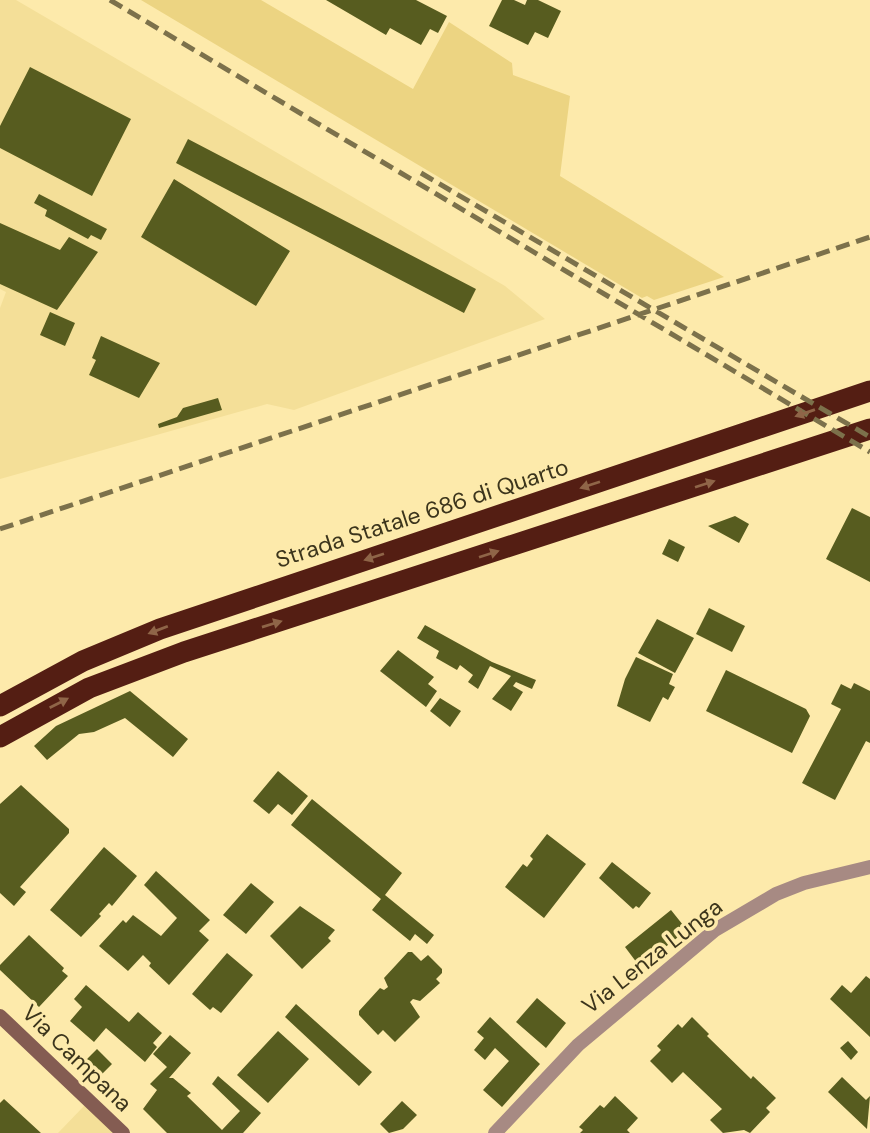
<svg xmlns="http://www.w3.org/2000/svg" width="870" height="1133" font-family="'DM Sans',sans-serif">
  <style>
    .built { fill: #f4df98 }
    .green { fill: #ecd482 }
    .building { fill: #575c1f }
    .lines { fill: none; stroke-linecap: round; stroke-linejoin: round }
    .street { stroke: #a78a83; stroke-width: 14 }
    .secondary { stroke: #845c52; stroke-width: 14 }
    .highway { stroke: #541e13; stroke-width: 21 }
    .rail { stroke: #7c714b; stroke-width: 5; stroke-dasharray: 14 7; stroke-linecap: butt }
    .oneway { fill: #8f6548 }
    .labels { text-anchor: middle; stroke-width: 7; stroke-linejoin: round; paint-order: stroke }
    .street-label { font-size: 23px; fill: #3c351c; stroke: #fdeaab }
  </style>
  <rect width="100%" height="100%" fill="#fdeaab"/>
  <path class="built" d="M0 0H16L505 286 545 319 294 410 267 404 0 479V308L6 292 0 289Z
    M85 1105 115 1133H58Z"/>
  <path class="green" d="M141 0H261L413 89 449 22 512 63 513 75 570 96 560 176 724 277 654 300 647 296 642 298Z"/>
  <path class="building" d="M326 0H416L447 16 438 33 430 29 421 45 390 28 386 35Z
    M502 0H514L525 5 527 0H538L561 11 548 38 535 32 528 45 489 26Z
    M30 67 131 119 92 196 0 148V126Z
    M188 139 476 289 464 313 176 163Z
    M174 179 290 251 256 306 141 237Z
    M39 194 107 229 101 240 91 235 88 239 45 216 47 210 34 203Z
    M0 223 60 250 69 237 98 252 57 310 0 284Z
    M50 312 75 323 65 346 40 335Z
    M101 336 160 363 139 398 89 375 96 360 92 358Z
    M218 398 222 410 159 428 158 424 177 417 183 408Z
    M852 508 870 517V582L826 559Z
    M735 516 749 524 739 543 708 526Z
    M669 539 685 547 678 562 662 554Z
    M709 608 745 626 732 652 696 634Z
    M657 619 694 638 675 673 638 653Z
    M425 625 492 662 536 680 532 689 516 682 513 686 523 692 511 711 492 699 511 676 490 666 478 689 468 682 473 675 460 665 457 670 436 658 439 651 417 638Z
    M398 650 434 677 428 684 437 691 426 707 380 671Z
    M636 657 673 674 669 684 675 687 668 700 663 697 650 722 617 706 625 679Z
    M726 670 806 709 810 716 792 753 706 711Z
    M854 683 870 691V743L866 741 835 800 802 783 841 709 831 704 841 684 851 689Z
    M130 691 188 739 173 757 125 718 94 732 79 734 47 760 34 746 56 726Z
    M440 698 461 711 450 727 430 711Z
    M278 771 308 796 292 815 278 804 269 814 253 801Z
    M21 785 69 829V833L20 887 26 892 14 906 0 893V804Z
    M312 799 402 873 385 895 434 935 427 944 415 934 410 941 372 910 381 899 291 825Z
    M547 834 586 864 544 918 505 887 523 864 527 867 533 859 530 856Z
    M104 847 137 876 112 906 109 903 99 914 101 916 81 937 50 910Z
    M612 862 651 893 639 908 636 906 633 909 599 878Z
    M156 871 210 920 199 931 209 940 169 985 149 966 151 963 143 955 128 971 99 946 123 920 126 923 133 915 161 936 177 918 144 885Z
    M251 883 274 902 246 934 223 915Z
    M300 906 335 930 328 938 331 941 302 969 270 936Z
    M671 910 687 930 640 967 625 947Z
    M29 935 64 968 62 971 68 976 39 1007 0 970V965Z
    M408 952H412L421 961 428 955 442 969V973L436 979 440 983 420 1001 413 999 410 1002 420 1017 395 1042 383 1030 378 1035 359 1015V1011L380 988 384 990 388 987 384 978Z
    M227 953 253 975 221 1013 213 1007 210 1010 192 994Z
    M866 976 870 979V1037L830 999 842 985 851 993Z
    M86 985 129 1022 138 1012 162 1033 153 1043 157 1047 145 1062 106 1028 94 1042 70 1021 82 1007 74 999Z
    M537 998 566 1023 546 1048 516 1022Z
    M296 1004 372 1072 359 1086 285 1017Z
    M490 1017 540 1064 502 1107 483 1090 509 1061 495 1048 485 1060 474 1050 484 1038 477 1032Z
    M692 1017 709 1034 707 1036 751 1079 753 1076 776 1098 766 1108 770 1112 750 1133 744 1130 723 1133 710 1120 722 1109 683 1072 672 1083 650 1061 661 1050 657 1046 678 1024 682 1028Z
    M278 1031 309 1059 268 1103 237 1075Z
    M170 1035 191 1053 169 1078H173L191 1093 187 1096 222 1130 240 1111 212 1084 218 1076 261 1113 243 1133H167L143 1109 157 1090 150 1084 167 1067 153 1054Z
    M848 1041 858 1052 851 1060 840 1048Z
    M97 1049 112 1064 99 1077 84 1062Z
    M842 1077 866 1100 870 1096 867 1129 828 1092Z
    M615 1096 638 1118 627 1130 630 1133H580L583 1130 579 1127 600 1105 604 1108Z
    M4 1099 41 1133H0V1103Z
    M402 1101 417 1115 403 1129 389 1133 380 1124Z"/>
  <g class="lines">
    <path class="street" d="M495 1133 578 1045 715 930 776 894 804 883 870 867"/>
    <path class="secondary" d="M0 1016 123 1133"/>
    <path class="highway" d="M0 706 83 661 160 629 870 391
      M0 737 89 688 184 652 870 429"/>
    <path class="rail" d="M110 0 870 452
      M421 173 870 437
      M0 529 870 237"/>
  </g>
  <defs><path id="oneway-solid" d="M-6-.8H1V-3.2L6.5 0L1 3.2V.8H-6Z" transform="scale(1.75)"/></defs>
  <g class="oneway">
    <use href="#oneway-solid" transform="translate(805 413) rotate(161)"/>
    <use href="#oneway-solid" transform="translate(705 484) rotate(-18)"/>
    <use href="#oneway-solid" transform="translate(590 485) rotate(162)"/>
    <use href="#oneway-solid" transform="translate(489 554) rotate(-18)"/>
    <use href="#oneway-solid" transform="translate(374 557) rotate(162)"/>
    <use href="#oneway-solid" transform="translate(272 624) rotate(-17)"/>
    <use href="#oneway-solid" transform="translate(158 630) rotate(159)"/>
    <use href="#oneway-solid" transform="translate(59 703) rotate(-27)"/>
  </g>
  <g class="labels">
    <g class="street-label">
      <text transform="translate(422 513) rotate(-18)" y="8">Strada Statale 686 di Quarto</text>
      <text transform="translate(652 956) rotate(-38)" y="8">Via Lenza Lunga</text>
      <text transform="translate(77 1058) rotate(44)" y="8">Via Campana</text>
    </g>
  </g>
</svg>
